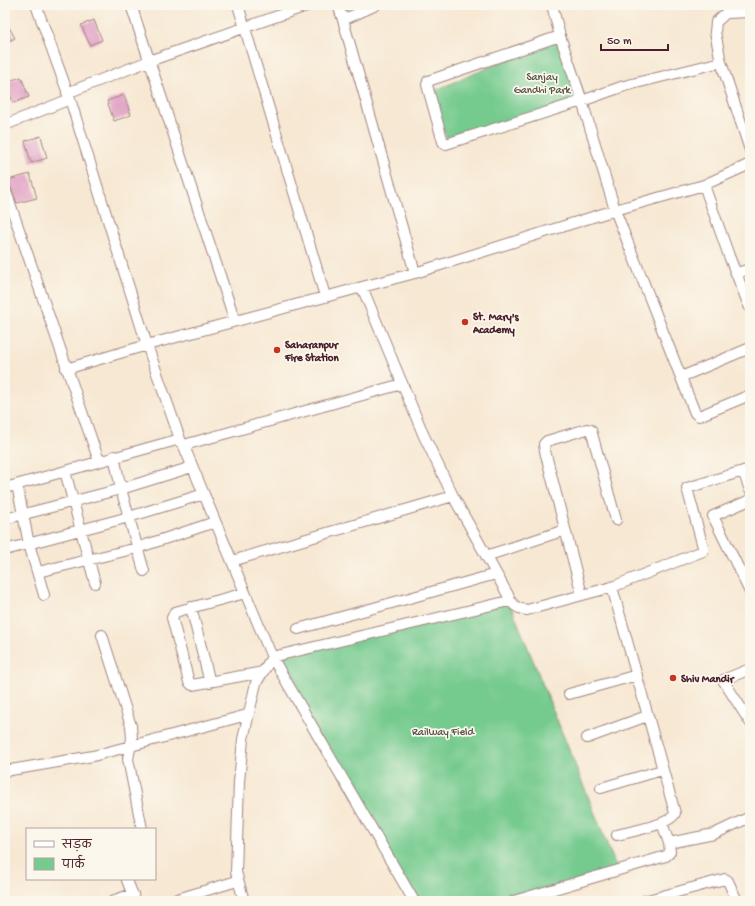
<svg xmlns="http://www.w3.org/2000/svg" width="755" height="906" font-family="'Gochi Hand','Playpen Sans Deva',sans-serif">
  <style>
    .green { fill: #75ca8e; stroke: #60745c }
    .building { fill: #df9bc2 }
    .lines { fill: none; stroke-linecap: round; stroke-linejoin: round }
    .street-casing { stroke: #a0847f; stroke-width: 12 }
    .street { stroke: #fff; stroke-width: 10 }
    .poi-dot { fill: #c8321e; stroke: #fbf7ec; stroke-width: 1.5 }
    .labels { text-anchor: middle; stroke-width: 3.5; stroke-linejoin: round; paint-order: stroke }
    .park-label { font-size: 11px; fill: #575249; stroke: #fbf7ec }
    .poi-label { font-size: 11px; font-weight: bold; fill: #4a1f2b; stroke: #fbf7ec; text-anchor: start }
  </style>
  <rect width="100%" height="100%" fill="#fbf7ec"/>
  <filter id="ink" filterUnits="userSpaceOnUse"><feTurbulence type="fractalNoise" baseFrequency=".025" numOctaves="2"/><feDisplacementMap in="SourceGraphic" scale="8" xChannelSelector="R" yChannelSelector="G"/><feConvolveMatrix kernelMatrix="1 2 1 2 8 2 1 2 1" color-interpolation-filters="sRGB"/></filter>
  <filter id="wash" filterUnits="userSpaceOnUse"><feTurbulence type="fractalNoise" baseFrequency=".012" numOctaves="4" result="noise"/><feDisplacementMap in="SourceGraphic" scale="16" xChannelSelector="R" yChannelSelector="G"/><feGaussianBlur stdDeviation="0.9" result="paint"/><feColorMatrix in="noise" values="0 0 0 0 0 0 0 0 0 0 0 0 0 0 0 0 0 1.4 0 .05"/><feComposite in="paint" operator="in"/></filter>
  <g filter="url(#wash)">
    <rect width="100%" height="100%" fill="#f7e8d3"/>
    <path class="green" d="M561 37 588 105 448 143 431 92Z
      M509 601 618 871 507 901H414L272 657Z"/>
    <g id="blocks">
      <path class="building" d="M5 20 15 38 5 43Z
        M94 20 102 40 90 45 81 25Z
        M21 77 29 97 13 103 6 82Z
        M124 95 131 115 114 121 107 101Z
        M41 136 47 158 31 163 25 141Z
        M30 174 37 198 17 203 8 180Z"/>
    </g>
  </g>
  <g filter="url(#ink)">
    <use href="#blocks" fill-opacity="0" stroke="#a0847f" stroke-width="1"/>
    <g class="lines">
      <g class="street-casing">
        <path id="street" d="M36 5 70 99 147 345 66 369
          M131 5 235 321
          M238 5 325 296
          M338 5 343 20
          M376 5 343 20 415 273
          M552 5 560 36 582 101 615 210 695 413 699 416 750 395
          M750 12 726 13 716 22 715 32 721 62 750 150
          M560 36 428 81 427 85 443 142 446 144 582 101 624 86 721 62
          M67 93 149 61 309 5
          M5 125 70 99
          M704 185 729 256 750 308
          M5 189 99 461
          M737 273 750 269
          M362 287 415 273 615 210 704 185 750 164
          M681 377 750 348
          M181 442 147 345 362 287 424 436 453 496 508 595C510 604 518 609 527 610L612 587 675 813C672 824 629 832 617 835
          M184 445 402 384
          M114 456 121 489 144 571
          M65 471 95 583
          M743 471 750 490
          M17 485 29 544 44 595
          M5 488 173 441 177 440 183 444 272 657 414 901
          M750 500 713 516 750 592
          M5 519 121 489 192 467
          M5 550 129 517 204 494
          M486 556 565 530
          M232 561 453 496
          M38 572 137 548 215 522
          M612 587 703 551V547L687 488 750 469
          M245 593 175 612 172 618 189 682 192 685 263 672
          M582 595 545 451 544 444 547 441 587 429 591 430 616 520
          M191 607 210 683
          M298 629 496 574
          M102 635 131 726 132 738 128 759 142 829
          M750 669 723 680 750 722
          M569 694 637 675
          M587 738 647 716
          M5 771 93 756 247 715
          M601 788 662 770
          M669 843 714 834 750 817
          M127 880 135 901
          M112 901 133 894
          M171 901 237 881
          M244 901 236 872 239 782 243 739 256 683 272 657 509 601
          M514 901 666 856 670 852 669 843 662 823
          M644 901 725 879 728 881 737 901"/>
      </g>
      <use href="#street" class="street"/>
    </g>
  </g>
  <g class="poi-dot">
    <circle cx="465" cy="322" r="4"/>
    <circle cx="277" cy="350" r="4"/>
    <circle cx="673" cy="678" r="4"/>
  </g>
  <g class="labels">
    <g class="park-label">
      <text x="542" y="80">Sanjay<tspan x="542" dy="13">Gandhi Park</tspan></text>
      <text x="443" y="735">Railway Field</text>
    </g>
    <g class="poi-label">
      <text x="473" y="320">St. Mary's<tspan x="473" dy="13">Academy</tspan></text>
      <text x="285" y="348">Saharanpur<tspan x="285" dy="13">Fire Station</tspan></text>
      <text x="681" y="682">Shiv Mandir</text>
    </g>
  </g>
  <rect width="755" height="906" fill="none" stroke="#fbf7ec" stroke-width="20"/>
  <rect x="26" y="828" width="130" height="52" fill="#fbf7ec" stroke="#b4a19f"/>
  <rect x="34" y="841" width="20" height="6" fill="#ffffff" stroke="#b4a19f"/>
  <text x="62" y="848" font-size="12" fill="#4a1f2b">सड़क</text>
  <rect x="34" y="858" width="20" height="12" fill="#75ca8e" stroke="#b4a19f"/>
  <text x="62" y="868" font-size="12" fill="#4a1f2b">पार्क</text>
  <path d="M601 44v6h67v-6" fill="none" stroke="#4a1f2b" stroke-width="2"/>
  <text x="607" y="44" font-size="12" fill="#4a1f2b" stroke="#fbf7ec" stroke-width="3" paint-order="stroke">50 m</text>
</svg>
